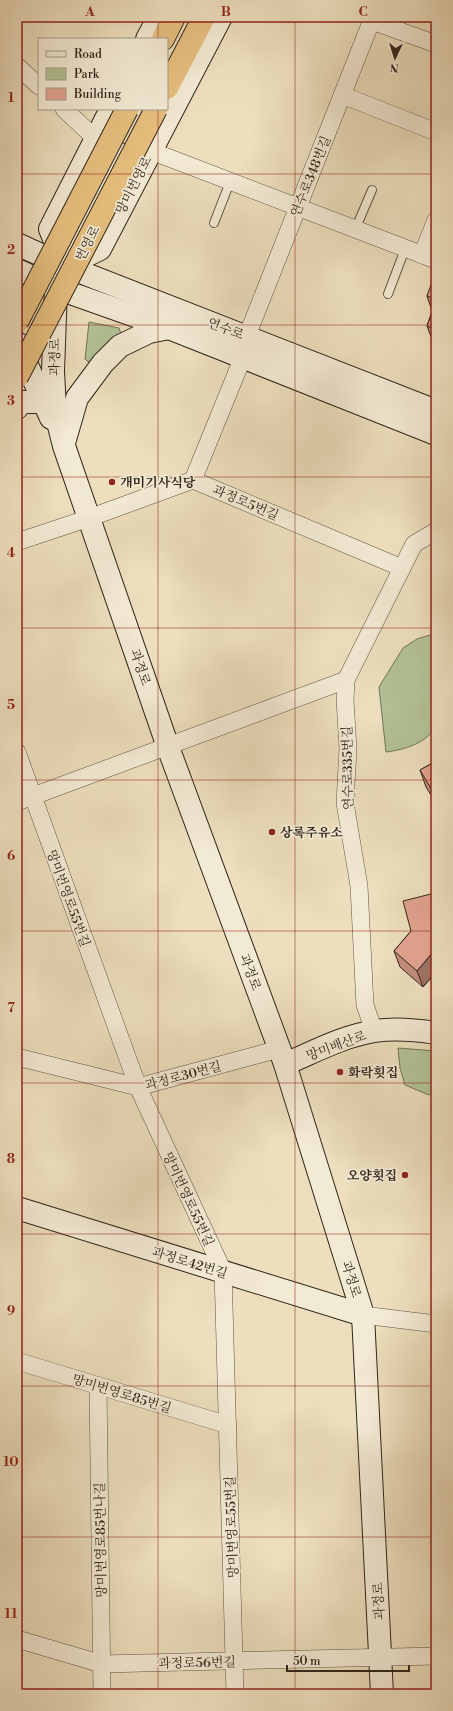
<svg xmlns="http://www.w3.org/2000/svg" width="453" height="1711" font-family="'Libre Bodoni','Noto Serif KR',serif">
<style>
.green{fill:#b2c296;stroke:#717458}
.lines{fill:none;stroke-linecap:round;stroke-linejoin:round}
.lane-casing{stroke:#5f5444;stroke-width:10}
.street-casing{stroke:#5f5444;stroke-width:18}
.secondary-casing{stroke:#30261b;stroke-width:24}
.highway-casing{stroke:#30261b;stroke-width:24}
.lane{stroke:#f3ead4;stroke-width:8}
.street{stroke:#f3ead4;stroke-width:17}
.secondary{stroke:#f3ead4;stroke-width:22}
.highway{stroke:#e6bf7e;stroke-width:22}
.highway-bridge-casing{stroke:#30261b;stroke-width:24;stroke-linecap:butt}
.highway-bridge{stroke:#e6bf7e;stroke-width:22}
.wall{fill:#c28c7c;stroke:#30261b}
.shaded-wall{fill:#9e7265;stroke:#30261b}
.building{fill:#e1a390;stroke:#30261b}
.grid{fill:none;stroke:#8f2418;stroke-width:1;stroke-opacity:0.55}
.poi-dot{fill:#8f2418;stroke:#f3ead4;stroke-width:1.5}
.labels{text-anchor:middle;stroke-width:3.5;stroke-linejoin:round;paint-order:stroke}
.street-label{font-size:13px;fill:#30261b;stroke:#f3ead4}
.poi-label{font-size:13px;font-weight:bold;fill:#30261b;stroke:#f3ead4;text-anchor:start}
.neatline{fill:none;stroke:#8f2418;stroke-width:1.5}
.grid-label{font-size:13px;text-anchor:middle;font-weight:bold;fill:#8f2418}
</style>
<rect width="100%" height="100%" fill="#eddebd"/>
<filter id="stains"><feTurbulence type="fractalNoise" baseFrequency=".005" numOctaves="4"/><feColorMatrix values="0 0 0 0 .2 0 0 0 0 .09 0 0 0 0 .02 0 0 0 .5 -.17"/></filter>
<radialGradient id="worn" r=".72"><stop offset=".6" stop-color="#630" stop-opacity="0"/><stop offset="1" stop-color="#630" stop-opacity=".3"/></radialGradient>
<g class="green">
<path d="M 89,322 L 119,328 L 121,334 L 106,345 L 90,362 L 87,361 L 85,359 Z"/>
<path d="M 430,635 L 436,645 L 436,725 C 429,743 403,750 386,752 L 379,687 L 403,648 L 417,639 Z"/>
<path d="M 398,1048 L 436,1051 L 436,1091 L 429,1095 L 405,1085 L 400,1068 Z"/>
</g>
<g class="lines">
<defs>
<g id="lane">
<path d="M 214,223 L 230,182"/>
<path d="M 355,230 L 372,190"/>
<path d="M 388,294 L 405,249"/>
</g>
<g id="street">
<path d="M 372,21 L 436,44"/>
<path d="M 17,66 L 39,86"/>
<path d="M 342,95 L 436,132"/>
<path d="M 64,109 L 96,139"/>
<path d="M 151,151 L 436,260"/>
<path d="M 422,255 L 436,220"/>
<path d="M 247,336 L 373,17"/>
<path d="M 193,480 L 243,357"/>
<path d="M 17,542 L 89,518 L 193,480 L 402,568"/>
<path d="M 17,752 L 138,1087 L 223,1271 L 235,1694"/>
<path d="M 17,802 L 346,680"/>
<path d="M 374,1031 L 365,1005 L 359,886 L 345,803 L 348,749 L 345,700 L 346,680 L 414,544 L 436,531"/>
<path d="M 17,1057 L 138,1087 L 279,1049"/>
<path d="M 363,1315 L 436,1324"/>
<path d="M 17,1361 L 228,1425"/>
<path d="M 98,1386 L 102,1694"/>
<path d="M 17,1639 L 102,1664 L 436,1656"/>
</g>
<g id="secondary">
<path d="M 147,39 L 159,17"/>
<path d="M 96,139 L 119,154 L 70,248 L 56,288 L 53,371 L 55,410 L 64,446 L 168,747 L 285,1064 L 363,1315 L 382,1694"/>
<path d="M 17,244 L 65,266 L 436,411"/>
<path d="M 62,259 L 50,229 L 111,109"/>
<path d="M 67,265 L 100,249 L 221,17"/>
<path d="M 17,270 L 56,288 L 169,328 L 436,434"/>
<path d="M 17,343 L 51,418"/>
<path d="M 17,408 L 20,402 L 44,402"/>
<path d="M 64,443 L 77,398 L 103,363 L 120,346 L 149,332 L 169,328"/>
<path d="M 285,1064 C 314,1052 343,1036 375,1031 C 395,1028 416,1030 436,1033"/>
<path d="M 17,1208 L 363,1315"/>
</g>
<g id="highway">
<path d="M 163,39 L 174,17"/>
<path d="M 167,88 L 204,17"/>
</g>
</defs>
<use href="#lane" class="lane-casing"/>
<use href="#street" class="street-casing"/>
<use href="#secondary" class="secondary-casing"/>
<use href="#highway" class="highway-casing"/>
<use href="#lane" class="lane"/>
<use href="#street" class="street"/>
<use href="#secondary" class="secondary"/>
<use href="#highway" class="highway"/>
<defs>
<g id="highway-bridge">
<path d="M 17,322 L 127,109"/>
<path d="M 17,377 L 156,109"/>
</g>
</defs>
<use href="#highway-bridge" class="highway-bridge-casing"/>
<use href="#highway-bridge" class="highway-bridge"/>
</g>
<g class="wall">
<path d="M 436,274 L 436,344 L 433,342 L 427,326 L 432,311 L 427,296 Z"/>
<path d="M 436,761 L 436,803 L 426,787 L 420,770 Z"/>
<path d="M 436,818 L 436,846 L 432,834 Z"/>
<path d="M 436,897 L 436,972 L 423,987 L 400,967 L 394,951 L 411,931 Z"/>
</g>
<path class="shaded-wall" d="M 433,952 L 436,959 L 436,972 L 423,987 L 417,971 Z"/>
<g class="building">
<path d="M 435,273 L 436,274 L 436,299 L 427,296 Z"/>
<path d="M 436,301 L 436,330 L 427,326 Z"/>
<path d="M 436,761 L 436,797 L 420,770 Z"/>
<path d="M 436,818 L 436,835 L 432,834 Z"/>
<path d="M 435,893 L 436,898 L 436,953 L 433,952 L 417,971 L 394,951 L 411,931 L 403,901 Z"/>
</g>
<path class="grid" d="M 158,17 L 158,39M 295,17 L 295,1694M 158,109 L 158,1694M 17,174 L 436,174M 17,325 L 436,325M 17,477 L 436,477M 17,628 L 436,628M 17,780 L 436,780M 17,931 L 436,931M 17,1083 L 436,1083M 17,1234 L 436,1234M 17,1386 L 436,1386M 17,1537 L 436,1537"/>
<g class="poi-dot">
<circle cx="112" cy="482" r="4"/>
<circle cx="272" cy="832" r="4"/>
<circle cx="340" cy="1072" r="4"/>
<circle cx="405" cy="1175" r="4"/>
</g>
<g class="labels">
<g class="street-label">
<text transform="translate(310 176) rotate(-68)" y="5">연수로348번길</text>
<text transform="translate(133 185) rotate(-63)" y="5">망미번영로</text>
<text transform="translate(87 243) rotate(-63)" y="5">번영로</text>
<text transform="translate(226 328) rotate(21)" y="5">연수로</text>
<text transform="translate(54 357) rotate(-89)" y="5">과정로</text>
<text transform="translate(246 502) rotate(23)" y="5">과정로5번길</text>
<text transform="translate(141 667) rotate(71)" y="5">과정로</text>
<text transform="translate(347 768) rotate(-91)" y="5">연수로335번길</text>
<text transform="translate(69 898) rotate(70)" y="5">망미번영로55번길</text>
<text transform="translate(251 972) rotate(70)" y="5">과정로</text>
<text transform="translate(336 1045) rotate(-20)" y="5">망미배산로</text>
<text transform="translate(183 1075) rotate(-15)" y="5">과정로30번길</text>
<text transform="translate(189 1199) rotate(65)" y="5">망미번영로55번길</text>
<text transform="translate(190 1262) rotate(17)" y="5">과정로42번길</text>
<text transform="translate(352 1279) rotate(73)" y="5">과정로</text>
<text transform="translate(122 1393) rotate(17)" y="5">망미번영로85번길</text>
<text transform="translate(231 1527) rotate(-92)" y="5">망미번영로55번길</text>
<text transform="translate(100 1540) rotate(-91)" y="5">망미번영로85번나길</text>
<text transform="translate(378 1601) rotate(-93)" y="5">과정로</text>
<text transform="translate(197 1662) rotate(-1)" y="5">과정로56번길</text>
</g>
<g class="poi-label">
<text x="120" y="487">개미기사식당</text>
<text x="280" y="837">상록주유소</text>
<text x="348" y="1077">화락횟집</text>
<text x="397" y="1180" text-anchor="end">오양횟집</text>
</g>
</g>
<rect width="453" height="1711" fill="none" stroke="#eddebd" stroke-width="44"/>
<rect x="38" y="38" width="130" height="72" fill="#f3ead4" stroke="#a59c8a"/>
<rect x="46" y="51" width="20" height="6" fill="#f3ead4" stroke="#a59c8a"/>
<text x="74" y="58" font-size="12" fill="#30261b">Road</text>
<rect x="46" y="68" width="20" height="12" fill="#b2c296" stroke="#a59c8a"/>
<text x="74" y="78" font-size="12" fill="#30261b">Park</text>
<rect x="46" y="88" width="20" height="12" fill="#e1a390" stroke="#a59c8a"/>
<text x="74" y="98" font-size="12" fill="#30261b">Building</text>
<g transform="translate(395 58) rotate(184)" stroke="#f3ead4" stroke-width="3" paint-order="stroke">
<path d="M0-3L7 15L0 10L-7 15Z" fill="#30261b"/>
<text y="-6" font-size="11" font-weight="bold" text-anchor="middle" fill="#30261b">N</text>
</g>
<path d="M287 1665v6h122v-6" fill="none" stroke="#30261b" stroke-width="2"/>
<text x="293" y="1665" font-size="12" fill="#30261b" stroke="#f3ead4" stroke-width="3" paint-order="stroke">50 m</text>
<rect x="22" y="22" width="409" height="1667" class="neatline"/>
<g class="grid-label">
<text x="90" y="16">A</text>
<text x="226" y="16">B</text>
<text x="363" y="16">C</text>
<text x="11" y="102">1</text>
<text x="11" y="254">2</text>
<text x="11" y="405">3</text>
<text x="11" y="557">4</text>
<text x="11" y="709">5</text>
<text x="11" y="860">6</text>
<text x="11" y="1012">7</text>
<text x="11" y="1163">8</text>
<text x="11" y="1315">9</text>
<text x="11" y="1466">10</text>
<text x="11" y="1618">11</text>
</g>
<rect width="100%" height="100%" filter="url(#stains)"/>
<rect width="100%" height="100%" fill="url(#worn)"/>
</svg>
